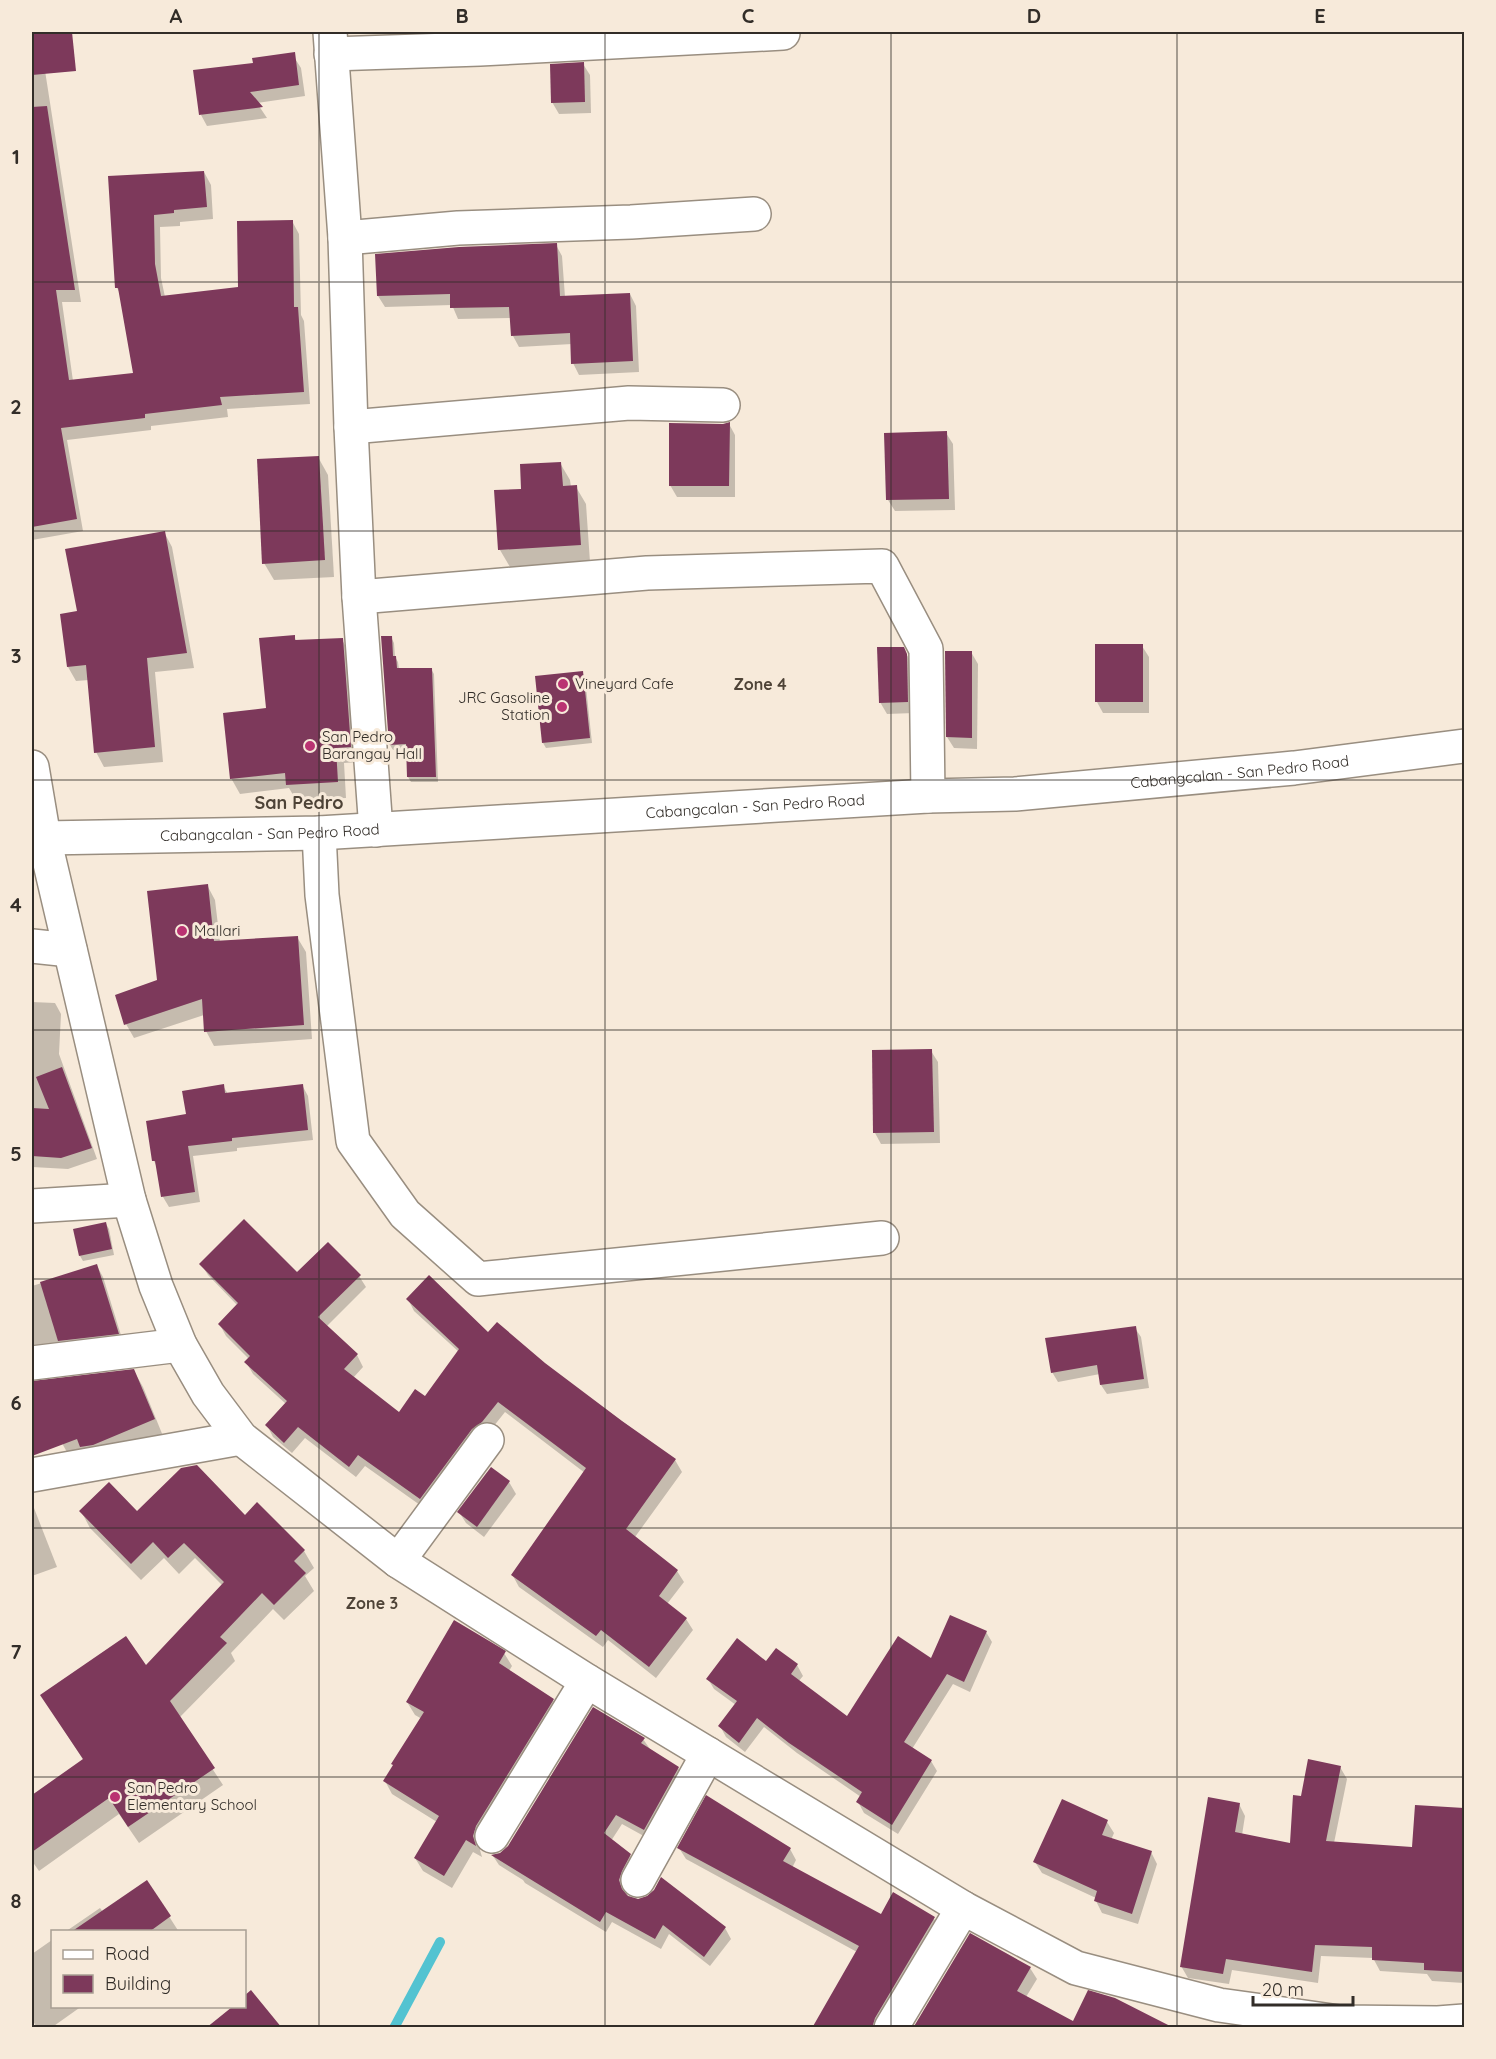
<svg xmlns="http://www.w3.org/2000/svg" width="1496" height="2059" font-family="Quicksand,sans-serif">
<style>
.shadow{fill:#0003}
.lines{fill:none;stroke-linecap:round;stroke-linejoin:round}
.stream{stroke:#53c3d1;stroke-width:10}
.building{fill:#7d395b}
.minor-casing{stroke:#998e80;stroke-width:36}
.tertiary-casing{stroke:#998e80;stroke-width:36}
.minor{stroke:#fff;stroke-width:33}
.tertiary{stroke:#fff;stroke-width:33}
.grid{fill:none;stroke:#322d28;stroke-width:1.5;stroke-opacity:0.55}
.poi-dot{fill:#ba3372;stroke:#f7eada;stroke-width:2}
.labels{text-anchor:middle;stroke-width:6;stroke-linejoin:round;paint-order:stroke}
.poi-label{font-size:15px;fill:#322d28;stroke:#f7eada;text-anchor:start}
.street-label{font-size:15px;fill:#322d28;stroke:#f7eada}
.neighbourhood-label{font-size:16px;font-weight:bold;fill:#4e4337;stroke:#f7eada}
.quarter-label{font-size:18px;font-weight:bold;fill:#4e4337;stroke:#f7eada}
.neatline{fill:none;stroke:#322d28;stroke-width:2}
.grid-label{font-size:20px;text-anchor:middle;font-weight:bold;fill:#322d28}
</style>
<rect width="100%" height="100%" fill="#f7eada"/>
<g class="shadow">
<path d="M 32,32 L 39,32 L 81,302 L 62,302 L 73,381 L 135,375 L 121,295 L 117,288 L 110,178 L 204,172 L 211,185 L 213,219 L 180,222 L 180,226 L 160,227 L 161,278 L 165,297 L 240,288 L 292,221 L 299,234 L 301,315 L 304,321 L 310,404 L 227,409 L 228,417 L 151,426 L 151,430 L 67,440 L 83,531 L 32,540 Z"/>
<path d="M 294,57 L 301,68 L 305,96 L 257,103 L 267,118 L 207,126 L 201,115 L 255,64 Z"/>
<path d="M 583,64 L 590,75 L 591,113 L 559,114 L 552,102 Z"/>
<path d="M 556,245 L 562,256 L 565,297 L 630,294 L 636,306 L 639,372 L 579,375 L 573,363 L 572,344 L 519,347 L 513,336 L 511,318 L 458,319 L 452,305 L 385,307 L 378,296 Z"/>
<path d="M 729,424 L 735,435 L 735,497 L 677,497 L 670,485 L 723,425 Z"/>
<path d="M 946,433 L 953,444 L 955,510 L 895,511 L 888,500 L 886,434 Z"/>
<path d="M 318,457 L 328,475 L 334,577 L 274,580 L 264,563 Z"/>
<path d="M 560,463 L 570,480 L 571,487 L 576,487 L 586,504 L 590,562 L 510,567 L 500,550 L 523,490 Z"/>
<path d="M 164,532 L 172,547 L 194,668 L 155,672 L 163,762 L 104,767 L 96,752 L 89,680 L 76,681 L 68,667 L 78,612 Z"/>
<path d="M 294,636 L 297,642 L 342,640 L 351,655 L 359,762 L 344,763 L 346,798 L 296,800 L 289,788 L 240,794 L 231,778 L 267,709 Z"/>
<path d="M 391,637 L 394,643 L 395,657 L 398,662 L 399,669 L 431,669 L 434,674 L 438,782 L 411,782 L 408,777 L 408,749 L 393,750 L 390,745 Z"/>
<path d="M 1142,646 L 1149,657 L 1149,713 L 1103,713 L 1097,702 Z"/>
<path d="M 903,649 L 910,660 L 914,713 L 887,714 L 880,702 Z"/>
<path d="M 971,652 L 978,664 L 977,749 L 954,748 L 947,737 Z"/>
<path d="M 582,673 L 585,678 L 592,743 L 546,748 L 543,743 Z"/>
<path d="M 207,885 L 215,900 L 220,942 L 297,937 L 306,952 L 312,1039 L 214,1046 L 206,1031 L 204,1015 L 134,1038 L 126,1024 L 159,981 Z"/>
<path d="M 32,1002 L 55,1003 L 61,1014 L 59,1054 L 97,1159 L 68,1169 L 32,1167 Z"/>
<path d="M 931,1051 L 938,1062 L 940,1143 L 881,1144 L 875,1133 Z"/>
<path d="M 302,1085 L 308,1096 L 313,1140 L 237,1148 L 237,1151 L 193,1156 L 200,1202 L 169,1207 L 163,1197 L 158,1169 L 154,1161 L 188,1116 L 223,1086 L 228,1094 Z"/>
<path d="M 106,1224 L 109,1229 L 114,1255 L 83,1261 L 80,1256 L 75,1230 Z"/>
<path d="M 201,1264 L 297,1274 L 359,1276 L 366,1287 L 326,1327 L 357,1355 L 363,1367 L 353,1378 L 400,1414 L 425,1398 L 459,1352 L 414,1311 L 408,1299 L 488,1334 L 544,1364 L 675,1460 L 682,1472 L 635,1537 L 677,1571 L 684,1582 L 667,1604 L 686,1619 L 693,1630 L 656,1678 L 608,1640 L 603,1647 L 519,1587 L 513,1576 L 585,1473 L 505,1412 L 427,1510 L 365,1466 L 356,1477 L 305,1438 L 292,1453 L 273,1437 L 267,1425 L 286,1404 L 253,1374 L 246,1362 L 249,1359 L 226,1336 L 220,1325 L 238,1306 L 208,1275 Z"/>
<path d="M 97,1266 L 103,1277 L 124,1345 L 32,1357 L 32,1286 Z"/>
<path d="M 1135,1328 L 1141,1337 L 1149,1388 L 1107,1394 L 1101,1385 L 1100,1374 L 1058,1382 L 1052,1372 Z"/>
<path d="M 134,1371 L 143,1387 L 163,1436 L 72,1461 L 63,1445 L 37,1383 Z"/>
<path d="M 491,1469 L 509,1482 L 516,1494 L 484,1537 L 466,1523 L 459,1512 Z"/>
<path d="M 32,1503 L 57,1567 L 32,1576 Z"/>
<path d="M 81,1511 L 245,1517 L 304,1551 L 314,1568 L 305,1576 L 314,1591 L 284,1620 L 273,1609 L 231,1653 L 235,1661 L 179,1718 L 223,1785 L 139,1843 L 119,1814 L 39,1871 L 32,1861 L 32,1797 L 84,1761 L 42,1696 L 146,1668 L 223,1586 L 195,1558 L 179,1574 L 164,1558 L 141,1580 L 90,1528 Z"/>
<path d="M 986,1632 L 992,1642 L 970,1692 L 953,1684 L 912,1749 L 931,1761 L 937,1771 L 898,1834 L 864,1813 L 858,1802 L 861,1797 L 797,1753 L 764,1727 L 745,1752 L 726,1737 L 720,1726 L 736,1705 L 714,1689 L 708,1679 L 767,1663 L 797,1665 L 803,1676 L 798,1682 L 848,1718 L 932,1660 Z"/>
<path d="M 504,1653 L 512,1666 L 509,1671 L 553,1700 L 560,1713 L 483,1840 L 480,1850 L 482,1857 L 473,1852 L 452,1888 L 423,1871 L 415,1858 L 437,1822 L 392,1794 L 385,1781 L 422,1719 L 415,1715 L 407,1702 Z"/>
<path d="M 643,1739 L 650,1749 L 678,1768 L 685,1778 L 651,1840 L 622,1824 L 611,1841 L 630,1855 L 636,1866 L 627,1882 L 625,1891 L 626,1895 L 725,1928 L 731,1939 L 710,1966 L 669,1934 L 661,1949 L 612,1922 L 606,1932 L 525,1883 L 523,1880 L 499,1865 L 493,1856 L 501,1854 Z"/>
<path d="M 1340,1767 L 1347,1779 L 1334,1843 L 1414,1848 L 1416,1807 L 1464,1809 L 1464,1983 L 1432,1981 L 1427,1974 L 1380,1971 L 1373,1958 L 1321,1956 L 1318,1983 L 1232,1970 L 1229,1984 L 1188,1978 L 1181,1966 L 1239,1804 L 1245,1816 L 1242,1835 L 1291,1845 L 1302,1797 Z"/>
<path d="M 1107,1822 L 1114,1833 L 1111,1840 L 1151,1852 L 1157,1864 L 1138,1924 L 1102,1913 L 1096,1901 L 1096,1898 L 1042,1873 L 1035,1862 Z"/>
<path d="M 679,1848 L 790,1849 L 796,1860 L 792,1868 L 882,1916 L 894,1895 L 934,1919 L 941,1930 L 883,2028 L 814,2028 L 857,1952 L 686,1859 Z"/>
<path d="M 147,1882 L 179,1932 L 65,1932 L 100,1908 L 103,1912 Z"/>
<path d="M 52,1940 L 52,2006 L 82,2006 L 51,2028 L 37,2028 L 32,2019 L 32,1954 Z"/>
<path d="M 1030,1968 L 1037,1979 L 1026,1997 L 1073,2023 L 915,2028 Z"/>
</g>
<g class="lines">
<path class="stream" d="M 394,2028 L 440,1942"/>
</g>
<g class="building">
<path d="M 32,32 L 72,32 L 76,71 L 32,75 Z"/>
<path d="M 295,52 L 299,85 L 250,92 L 263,107 L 199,115 L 193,70 L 253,63 L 252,58 Z"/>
<path d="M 584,62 L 585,102 L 551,103 L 550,64 Z"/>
<path d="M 47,106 L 75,290 L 56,290 L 69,380 L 133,373 L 118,288 L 115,288 L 108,176 L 204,171 L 207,207 L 174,210 L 174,213 L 154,215 L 155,264 L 161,296 L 238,287 L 237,221 L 293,220 L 294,307 L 298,307 L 304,392 L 220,397 L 222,405 L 145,414 L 145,418 L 61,428 L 77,519 L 32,527 L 32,107 Z"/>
<path d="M 557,243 L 560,296 L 630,293 L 633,361 L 571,364 L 570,333 L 511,336 L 509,307 L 450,308 L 450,294 L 377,296 L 375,254 L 459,247 Z"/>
<path d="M 730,422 L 729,486 L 669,486 L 669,423 L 723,424 Z"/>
<path d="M 947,431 L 949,499 L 886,500 L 884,433 Z"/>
<path d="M 319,456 L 325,560 L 262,564 L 257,459 Z"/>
<path d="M 561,462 L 563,486 L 577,485 L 581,545 L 498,550 L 494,490 L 521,489 L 520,464 Z"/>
<path d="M 165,531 L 187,653 L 147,658 L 155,747 L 94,753 L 86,665 L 67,667 L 60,614 L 77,611 L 65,549 Z"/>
<path d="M 295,635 L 295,640 L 343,638 L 351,747 L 336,748 L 338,782 L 286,785 L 285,773 L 230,779 L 223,713 L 266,708 L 259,638 Z"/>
<path d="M 381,636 L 392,636 L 393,656 L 396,656 L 397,668 L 432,668 L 436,777 L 407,777 L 406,744 L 389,745 Z"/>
<rect x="1095" y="644" width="48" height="58"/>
<path d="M 877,647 L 904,647 L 907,654 L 908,702 L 879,703 Z"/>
<path d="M 945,651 L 972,651 L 972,738 L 946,737 Z"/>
<path d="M 583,671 L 590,738 L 542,743 L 535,676 Z"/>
<path d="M 208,884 L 214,941 L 298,936 L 304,1025 L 204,1032 L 202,999 L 124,1025 L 115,995 L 157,980 L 147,891 Z"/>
<path d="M 932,1049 L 934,1132 L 873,1133 L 872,1050 Z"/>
<path d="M 62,1067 L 92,1148 L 61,1158 L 32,1156 L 32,1108 L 49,1109 L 36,1077 Z"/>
<path d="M 224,1084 L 225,1093 L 303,1084 L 308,1130 L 232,1138 L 232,1141 L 188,1146 L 195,1192 L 161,1197 L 155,1161 L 152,1161 L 146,1121 L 186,1114 L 182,1091 Z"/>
<path d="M 244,1219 L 297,1272 L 328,1242 L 361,1275 L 318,1317 L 358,1354 L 344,1369 L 399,1412 L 415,1389 L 425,1396 L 459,1349 L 406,1299 L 429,1275 L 488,1332 L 497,1322 L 545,1363 L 622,1421 L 676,1459 L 626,1529 L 678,1570 L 659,1596 L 687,1618 L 649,1667 L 601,1630 L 596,1636 L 511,1575 L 586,1468 L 498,1402 L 482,1422 L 472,1429 L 420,1499 L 358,1455 L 349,1467 L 298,1427 L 284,1443 L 265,1425 L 287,1401 L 244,1362 L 250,1356 L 218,1324 L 238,1303 L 199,1264 Z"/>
<path d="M 106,1222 L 112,1249 L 79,1256 L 73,1229 Z"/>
<path d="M 97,1264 L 119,1334 L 58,1341 L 40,1282 Z"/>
<path d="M 1136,1326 L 1144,1379 L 1100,1385 L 1097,1365 L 1051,1373 L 1045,1338 Z"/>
<path d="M 134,1369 L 155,1419 L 93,1445 L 80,1447 L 77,1439 L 32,1456 L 32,1381 Z"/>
<path d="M 197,1465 L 245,1515 L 257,1502 L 305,1550 L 294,1561 L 306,1573 L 274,1605 L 262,1593 L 220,1637 L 227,1643 L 170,1701 L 215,1768 L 128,1827 L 109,1798 L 32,1852 L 32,1795 L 83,1759 L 40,1695 L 126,1636 L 146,1665 L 224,1582 L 184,1543 L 168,1558 L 153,1542 L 131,1564 L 79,1511 L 109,1482 L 137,1511 L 181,1468 Z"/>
<path d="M 491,1467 L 510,1481 L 477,1527 L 457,1512 Z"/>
<path d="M 950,1615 L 987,1631 L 964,1682 L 947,1674 L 904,1742 L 932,1760 L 892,1825 L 856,1802 L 862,1792 L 789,1743 L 757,1718 L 739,1743 L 718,1726 L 737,1701 L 706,1679 L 737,1638 L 766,1661 L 776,1648 L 798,1664 L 791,1674 L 847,1716 L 898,1636 L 931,1658 Z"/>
<path d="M 454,1620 L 506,1651 L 499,1663 L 554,1699 L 476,1826 L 473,1836 L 476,1846 L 466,1840 L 444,1876 L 414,1858 L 439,1816 L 383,1781 L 393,1765 L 391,1764 L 424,1712 L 406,1702 Z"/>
<path d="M 593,1707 L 645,1738 L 641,1743 L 679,1767 L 644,1830 L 616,1815 L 604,1833 L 631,1854 L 622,1871 L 619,1880 L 622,1889 L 628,1896 L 638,1899 L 647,1896 L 654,1890 L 661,1877 L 726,1927 L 704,1957 L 663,1925 L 655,1939 L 606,1912 L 600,1922 L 491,1855 L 500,1853 L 508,1846 Z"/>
<path d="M 1308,1759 L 1341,1766 L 1326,1841 L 1412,1847 L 1415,1805 L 1464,1808 L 1464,1972 L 1424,1970 L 1424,1963 L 1372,1960 L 1372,1947 L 1315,1945 L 1312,1972 L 1226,1959 L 1223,1974 L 1180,1967 L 1208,1797 L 1240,1803 L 1235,1832 L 1290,1843 L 1293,1795 L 1301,1796 Z"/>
<path d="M 706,1795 L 791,1848 L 783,1861 L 881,1914 L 893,1892 L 935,1917 L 875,2018 L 872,2028 L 812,2028 L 859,1946 L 677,1848 Z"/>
<path d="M 1062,1799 L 1108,1820 L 1102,1835 L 1152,1851 L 1132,1914 L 1094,1901 L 1097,1891 L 1033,1862 Z"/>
<path d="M 147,1880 L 171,1916 L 149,1932 L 71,1932 Z"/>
<path d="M 970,1933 L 1031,1967 L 1017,1991 L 1073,2021 L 1088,1990 L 1115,1998 L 1174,2028 L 913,2028 Z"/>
<path d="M 251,1990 L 282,2028 L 206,2028 L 232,2007 L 244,2007 L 244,1996 Z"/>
</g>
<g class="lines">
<defs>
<g id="minor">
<path d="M 330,32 L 345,238 L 351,427 L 359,597 L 376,830"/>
<path d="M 331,54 L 480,49 L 783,33"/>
<path d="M 345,238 L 458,228 L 631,222 L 754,214"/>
<path d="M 351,427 L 629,403 L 723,405"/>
<path d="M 359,597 L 647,573 L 882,566 L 926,649 L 928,796"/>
<path d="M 319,833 L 322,895 L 353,1141 L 405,1214 L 478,1279 L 882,1238"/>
<path d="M 32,838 L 44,838 L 129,1200 L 156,1286 L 180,1345 L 208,1394 L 241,1438 L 398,1561 L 587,1681 L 963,1908 L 1076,1968 L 1219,2005 L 1339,2022 L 1438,2023 L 1464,2021"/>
<path d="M 32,946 L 70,950"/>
<path d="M 32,1206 L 129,1200"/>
<path d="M 32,1363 L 180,1345"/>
<path d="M 32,1475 L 241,1438"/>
<path d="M 398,1561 L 487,1440"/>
<path d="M 492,1836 L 587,1681"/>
<path d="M 638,1880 L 708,1754"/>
<path d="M 891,2028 L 963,1908"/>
</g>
<g id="tertiary">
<path id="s1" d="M 32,767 L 44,838 L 319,833 L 928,796 L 1015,794 L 1294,768 L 1464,746"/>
</g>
</defs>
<use href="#minor" class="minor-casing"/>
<use href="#tertiary" class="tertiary-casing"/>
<use href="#minor" class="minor"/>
<use href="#tertiary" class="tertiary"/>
</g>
<path class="grid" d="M 319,32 L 319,2028M 605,32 L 605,2028M 891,32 L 891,2028M 1177,32 L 1177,2028M 32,282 L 1464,282M 32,531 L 1464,531M 32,780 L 1464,780M 32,1030 L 1464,1030M 32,1279 L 1464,1279M 32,1528 L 1464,1528M 32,1777 L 1464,1777"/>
<g class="poi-dot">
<circle cx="563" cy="684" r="6"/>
<circle cx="562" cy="707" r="6"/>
<circle cx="310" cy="746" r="6"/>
<circle cx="182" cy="931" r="6"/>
<circle cx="115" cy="1797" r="6"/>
</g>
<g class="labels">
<g class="poi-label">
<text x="575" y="689">Vineyard Cafe</text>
<text x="550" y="703" text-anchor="end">JRC Gasoline<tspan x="550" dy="17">Station</tspan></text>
<text x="322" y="742">San Pedro<tspan x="322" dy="17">Barangay Hall</tspan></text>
<text x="194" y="936">Mallari</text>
<text x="127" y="1793">San Pedro<tspan x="127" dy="17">Elementary School</tspan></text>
</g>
<g class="street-label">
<text dy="5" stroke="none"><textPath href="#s1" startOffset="1270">Cabangcalan - San Pedro Road</textPath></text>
<text dy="5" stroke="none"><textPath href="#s1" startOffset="784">Cabangcalan - San Pedro Road</textPath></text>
<text dy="5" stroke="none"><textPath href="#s1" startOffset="298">Cabangcalan - San Pedro Road</textPath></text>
</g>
<g class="neighbourhood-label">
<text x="760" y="690">Zone 4</text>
<text x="372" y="1609">Zone 3</text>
</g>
<g class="quarter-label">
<text x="299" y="809">San Pedro</text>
</g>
</g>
<rect width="1496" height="2059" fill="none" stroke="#f7eada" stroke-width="66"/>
<rect x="51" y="1930" width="195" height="78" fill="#f7eada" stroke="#a89e93" stroke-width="1.5"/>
<rect x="63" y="1950" width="30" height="9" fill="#ffffff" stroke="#a89e93" stroke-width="1.5"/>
<text x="105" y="1960" font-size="18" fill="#322d28">Road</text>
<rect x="63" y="1975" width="30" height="18" fill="#7d395b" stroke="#a89e93" stroke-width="1.5"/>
<text x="105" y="1990" font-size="18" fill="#322d28">Building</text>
<path d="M1253 1996v9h100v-9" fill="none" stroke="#322d28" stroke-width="3"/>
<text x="1262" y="1996" font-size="18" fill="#322d28" stroke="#f7eada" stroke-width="4.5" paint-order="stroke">20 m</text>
<rect x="33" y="33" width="1430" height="1993" class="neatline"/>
<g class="grid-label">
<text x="176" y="23">A</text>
<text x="462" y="23">B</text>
<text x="748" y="23">C</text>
<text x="1034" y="23">D</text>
<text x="1320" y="23">E</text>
<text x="16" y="164">1</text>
<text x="16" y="414">2</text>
<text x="16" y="663">3</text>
<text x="16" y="912">4</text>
<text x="16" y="1161">5</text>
<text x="16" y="1410">6</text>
<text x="16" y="1659">7</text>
<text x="16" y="1908">8</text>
</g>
</svg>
